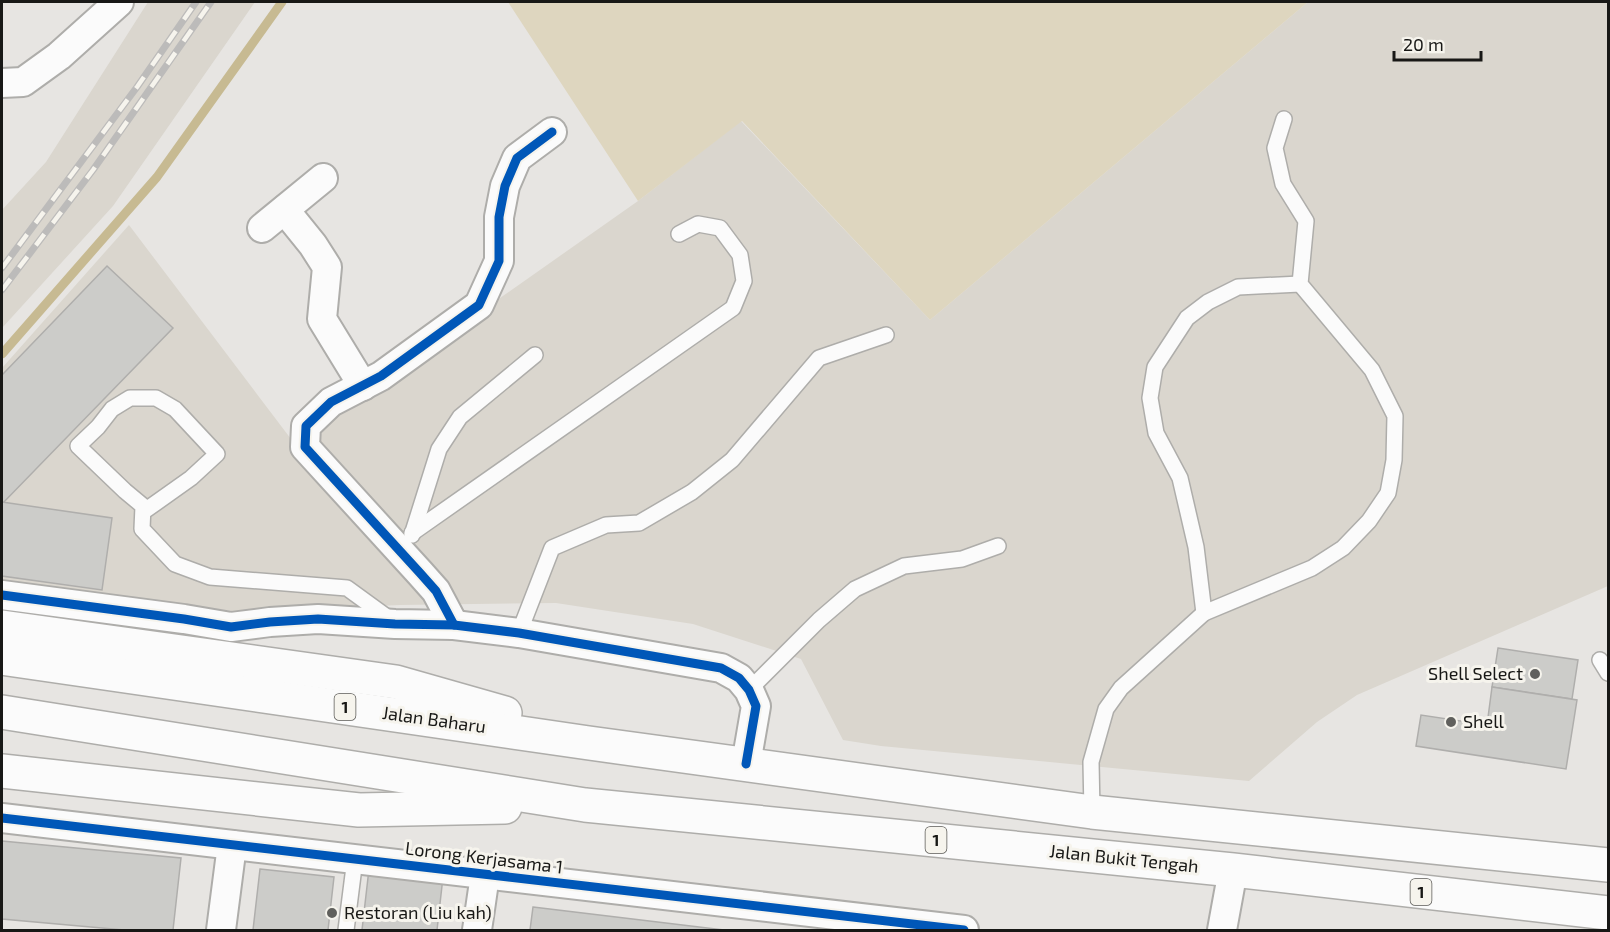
<svg xmlns="http://www.w3.org/2000/svg" width="1610" height="932" font-family="'Exo 2',sans-serif">
<style>
.built{fill:#dad6ce}
.green{fill:#ded6bf}
.lines{fill:none;stroke-linecap:round;stroke-linejoin:round}
.stream{stroke:#c7ba92;stroke-width:9}
.building{fill:#ccccc9;stroke:#afaeac;stroke-width:1.5}
.lane-casing{stroke:#aeadaa;stroke-width:18}
.street-casing{stroke:#aeadaa;stroke-width:32}
.highway-casing{stroke:#aeadaa;stroke-width:36}
.lane{stroke:#fbfbfb;stroke-width:15}
.street{stroke:#fbfbfb;stroke-width:28}
.highway{stroke:#fbfbfb;stroke-width:33}
.rail-casing{stroke:#bcbbba;stroke-width:7}
.rail{stroke:#f6f4ed;stroke-width:4.5;stroke-dasharray:14;stroke-linecap:butt}
.cycleway-casing{stroke:#f6f4ed;stroke-width:13}
.cycleway{stroke:#0057b8;stroke-width:9}
.poi-dot{fill:#60605d;stroke:#f6f4ed;stroke-width:2}
.labels{text-anchor:middle;stroke-width:6;stroke-linejoin:round;paint-order:stroke}
.shield{fill:#f6f4ed;stroke:#5b5a56;stroke-width:1.5}
.shield-label{font-size:16px;font-weight:bold;fill:#181816}
.poi-label{font-size:18px;fill:#181816;stroke:#f6f4ed;text-anchor:start}
.street-label{font-size:18px;fill:#181816;stroke:#f6f4ed}
</style>
<rect width="100%" height="100%" fill="#e7e5e2"/>
<g class="built">
<path d="M 148,2 L 255,2 L 113,206 L 2,328 L 2,210 L 46,162 Z"/>
<path d="M 1308,2 L 1608,2 L 1608,586 L 1357,695 L 1317,722 L 1249,781 L 881,746 L 843,740 L 801,659 L 693,624 L 556,603 L 400,605 L 241,612 L 2,585 L 2,368 L 129,225 L 294,443 L 638,201 L 741,121 L 930,320 Z"/>
</g>
<path class="green" d="M 508,2 L 1308,2 L 930,320 L 742,121 L 638,201 Z"/>
<g class="lines">
<path class="stream" d="M 2,354 L 157,177 L 282,2"/>
</g>
<g class="building">
<path d="M 107,266 L 173,328 L 2,504 L 2,375 Z"/>
<path d="M 2,502 L 112,518 L 102,590 L 2,576 Z"/>
<path d="M 1498,648 L 1578,660 L 1572,699 L 1492,687 Z"/>
<path d="M 1492,687 L 1577,700 L 1566,769 L 1416,746 L 1421,715 L 1487,725 Z"/>
<path d="M 2,841 L 181,858 L 173,930 L 124,930 L 2,919 Z"/>
<path d="M 260,869 L 334,877 L 328,930 L 253,930 Z"/>
<path d="M 369,869 L 443,877 L 437,930 L 362,930 Z"/>
<path d="M 533,907 L 724,930 L 530,930 Z"/>
</g>
<g class="lines">
<defs>
<g id="lane">
<path d="M 143,512 L 191,478 L 217,454 L 175,409 L 156,398 L 130,398 L 112,409 L 98,427 L 78,446 L 125,491 L 143,506 L 142,529 L 175,564 L 210,577 L 347,588 L 391,620"/>
<path d="M 412,533 L 733,308 L 744,281 L 740,255 L 720,228 L 698,224 L 679,234"/>
<path d="M 412,535 L 439,449 L 460,417 L 535,355"/>
<path d="M 1204,613 L 1196,547 L 1180,478 L 1156,433 L 1150,398 L 1155,367 L 1187,318 L 1208,302 L 1238,287 L 1300,284"/>
<path d="M 519,633 L 552,548 L 606,525 L 639,523 L 692,492 L 732,460 L 819,358 L 886,335"/>
<path d="M 1600,660 L 1608,673"/>
<path d="M 749,690 L 819,620 L 855,589 L 904,566 L 962,559 L 998,546"/>
<path d="M 1092,812 L 1091,762 L 1106,709 L 1121,688 L 1204,613 L 1312,568 L 1343,548 L 1369,521 L 1388,493 L 1394,460 L 1395,416 L 1372,370 L 1300,284 L 1306,221 L 1283,184 L 1275,148 L 1284,119"/>
<path d="M 346,930 L 355,859"/>
</g>
<g id="street">
<path d="M 2,83 L 23,82 L 59,56 L 119,2"/>
<path d="M 287,208 L 292,219 L 313,245 L 327,267 L 322,319 L 363,386"/>
<path d="M 262,228 L 323,178"/>
<path d="M 2,595 L 184,619 L 231,627 L 270,622 L 318,619 L 395,624 L 454,625 L 519,633 L 721,668 L 739,678 L 749,690 L 756,706 L 746,764"/>
<path d="M 454,625 L 436,591 L 420,573 L 305,447 L 306,426 L 331,402 L 381,376 L 479,305 L 499,261 L 499,217 L 505,186 L 517,158 L 552,132"/>
<path d="M 2,818 L 964,930"/>
<path d="M 221,930 L 232,845"/>
<path d="M 477,930 L 485,875"/>
<path d="M 1222,930 L 1233,870"/>
</g>
<g id="highway">
<path d="M 2,627 L 396,682 L 505,713"/>
<path d="M 2,658 L 589,743 L 1092,812 L 1608,865"/>
<path d="M 2,712 L 585,805 L 1233,870 L 1608,913"/>
<path d="M 2,771 L 359,810 L 505,807"/>
</g>
</defs>
<use href="#lane" class="lane-casing"/>
<use href="#street" class="street-casing"/>
<use href="#highway" class="highway-casing"/>
<use href="#lane" class="lane"/>
<use href="#street" class="street"/>
<use href="#highway" class="highway"/>
<defs>
<g id="rail">
<path d="M 2,268 L 137,87 L 196,2"/>
<path d="M 2,290 L 93,170 L 211,2"/>
</g>
</defs>
<use href="#rail" class="rail-casing"/>
<use href="#rail" class="rail"/>
<defs>
<g id="cycleway">
<path d="M 2,595 L 184,619 L 231,627 L 270,622 L 318,619 L 395,624 L 454,625 L 519,633 L 721,668 L 739,678 L 749,690 L 756,706 L 746,764"/>
<path d="M 454,625 L 436,591 L 420,573 L 305,447 L 306,426 L 331,402 L 381,376 L 479,305 L 499,261 L 499,217 L 505,186 L 517,158 L 552,132"/>
<path d="M 2,818 L 964,930"/>
</g>
</defs>
<use href="#cycleway" class="cycleway-casing"/>
<use href="#cycleway" class="cycleway"/>
</g>
<g class="poi-dot">
<circle cx="1535" cy="674" r="6"/>
<circle cx="1451" cy="722" r="6"/>
<circle cx="332" cy="913" r="6"/>
</g>
<g class="labels">
<g class="shield">
<rect x="334.5" y="694" width="21" height="26" rx="4.5"/>
<rect x="925.5" y="827" width="21" height="26" rx="4.5"/>
<rect x="1410.5" y="879" width="21" height="26" rx="4.5"/>
</g>
<g class="shield-label">
<text x="345" y="713">1</text>
<text x="936" y="846">1</text>
<text x="1421" y="898">1</text>
</g>
<g class="poi-label">
<text x="1523" y="680" text-anchor="end">Shell Select</text>
<text x="1463" y="728">Shell</text>
<text x="344" y="919">Restoran (Liu kah)</text>
</g>
<g class="street-label">
<text transform="translate(434 720) rotate(8)" y="6">Jalan Baharu</text>
<text transform="translate(484 858) rotate(7)" y="6">Lorong Kerjasama 1</text>
<text transform="translate(1124 859) rotate(6)" y="6">Jalan Bukit Tengah</text>
</g>
</g>
<rect width="1610" height="932" fill="none" stroke="#181816" stroke-width="6"/>
<path d="M1394 51v9h87v-9" fill="none" stroke="#181816" stroke-width="3"/>
<text x="1403" y="51" font-size="18" fill="#181816" stroke="#f6f4ed" stroke-width="4.5" paint-order="stroke">20 m</text>
</svg>
